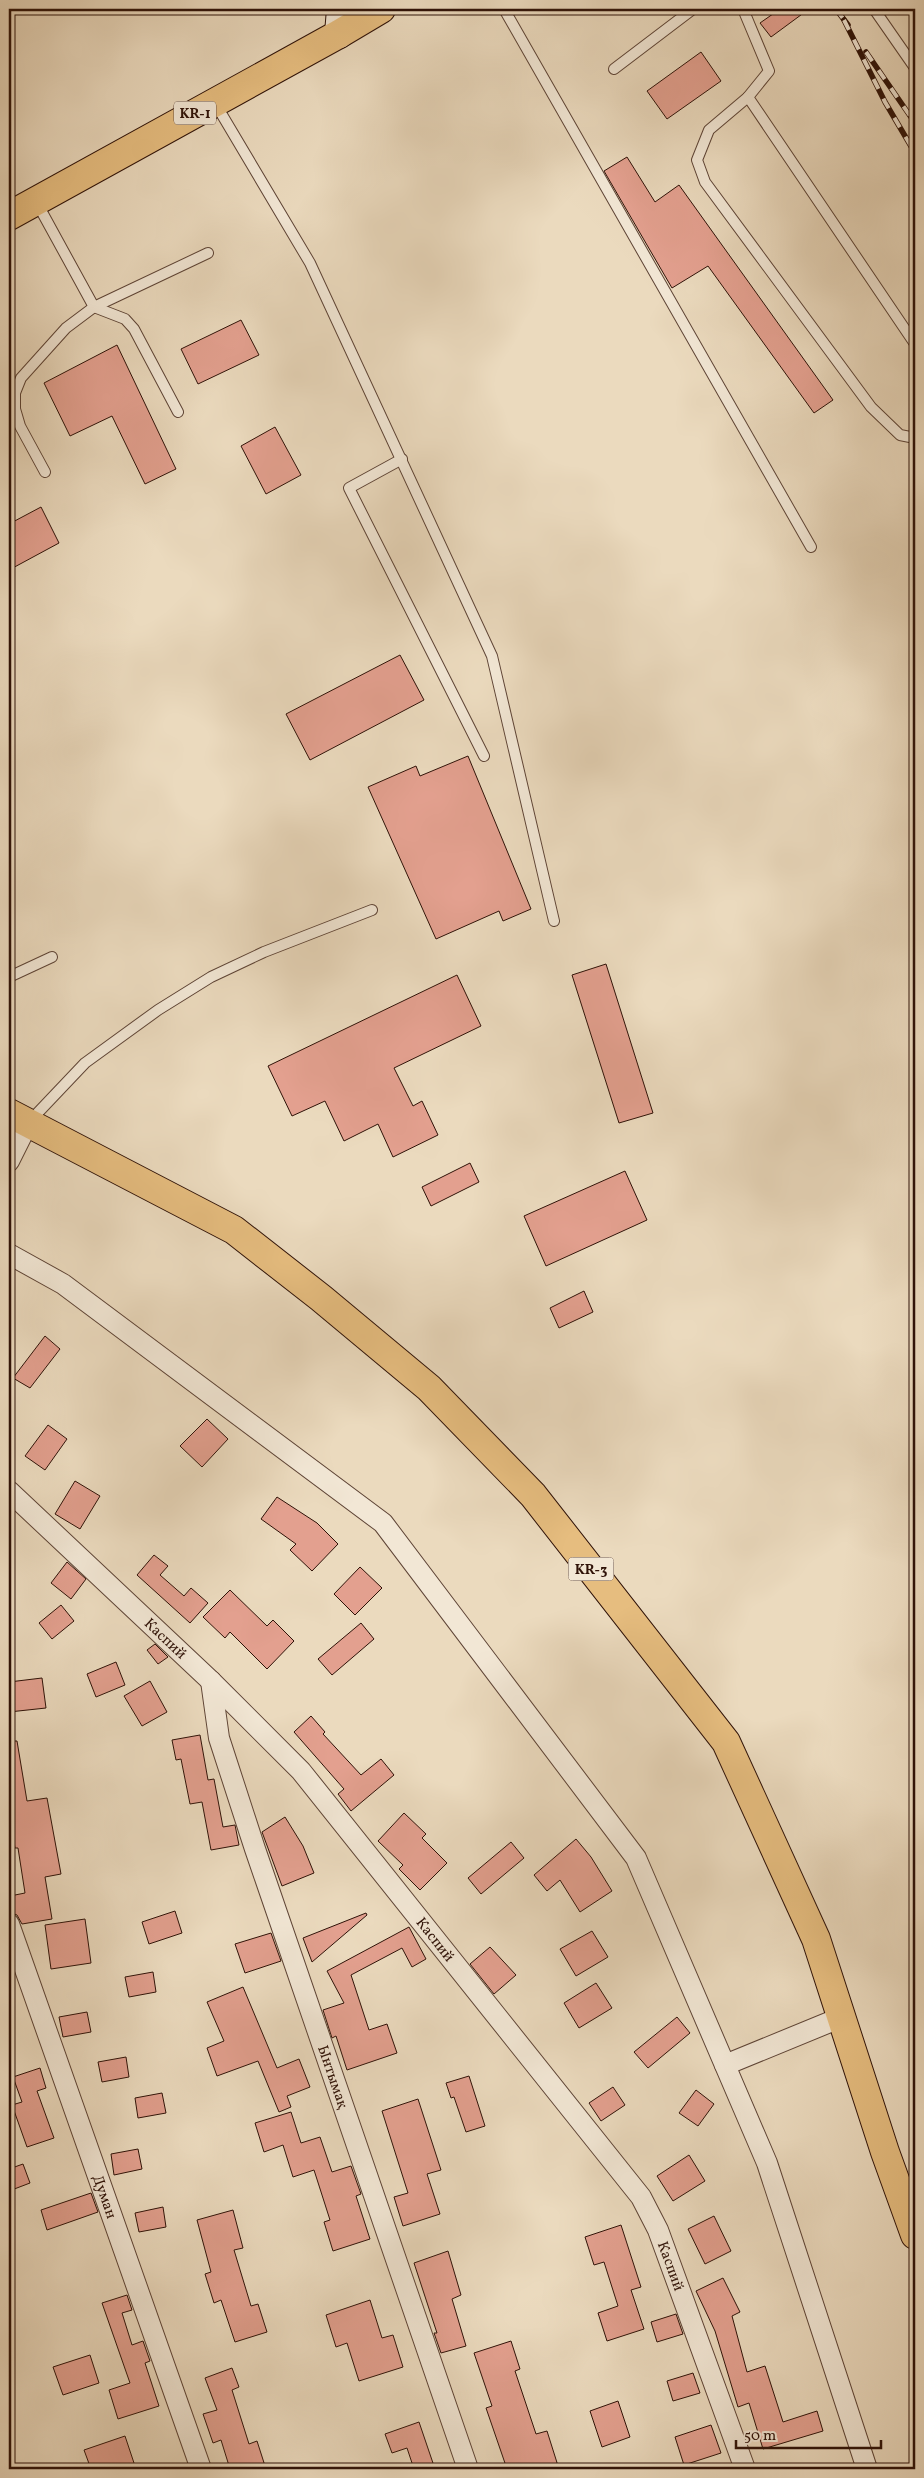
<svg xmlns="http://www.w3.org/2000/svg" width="924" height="2478" font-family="Vollkorn,serif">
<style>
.building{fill:#e3a08f;stroke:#2f1208}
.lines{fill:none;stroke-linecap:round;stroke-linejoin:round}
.lane-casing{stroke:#5e4436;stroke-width:12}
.street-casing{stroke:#5e4436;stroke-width:22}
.secondary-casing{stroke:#2f1208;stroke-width:30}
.primary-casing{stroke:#2f1208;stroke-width:30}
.lane{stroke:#f2e7d5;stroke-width:10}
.street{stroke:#f2e7d5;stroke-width:20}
.secondary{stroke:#f2e7d5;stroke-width:28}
.primary{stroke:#e6bd7f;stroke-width:28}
.rail-casing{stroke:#2f1208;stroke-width:5.5}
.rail{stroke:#f2e7d5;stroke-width:4;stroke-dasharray:11;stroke-linecap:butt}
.labels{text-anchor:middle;stroke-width:4.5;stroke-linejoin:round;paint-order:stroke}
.shield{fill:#f2e7d5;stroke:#6a5246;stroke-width:1}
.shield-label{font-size:14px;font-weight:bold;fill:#2f1208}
.street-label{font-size:15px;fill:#2f1208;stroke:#f2e7d5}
</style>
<rect width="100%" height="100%" fill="#ebdabe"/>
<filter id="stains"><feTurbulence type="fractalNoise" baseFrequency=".004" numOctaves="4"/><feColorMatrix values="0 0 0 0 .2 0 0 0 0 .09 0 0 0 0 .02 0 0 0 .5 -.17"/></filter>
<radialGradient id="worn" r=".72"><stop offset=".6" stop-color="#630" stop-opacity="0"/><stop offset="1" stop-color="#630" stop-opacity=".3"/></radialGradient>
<g class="building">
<path d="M 780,9 L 809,9 L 771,37 L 760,23 Z"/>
<path d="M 701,52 L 721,81 L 667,119 L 647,91 Z"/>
<path d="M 627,157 L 655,202 L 679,185 L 833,400 L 814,413 L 708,266 L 672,288 L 604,171 Z"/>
<path d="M 241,320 L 259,355 L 198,384 L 181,349 Z"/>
<path d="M 117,345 L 176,469 L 145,484 L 112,416 L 70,436 L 44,383 Z"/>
<path d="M 275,427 L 301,475 L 266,494 L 241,446 Z"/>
<path d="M 41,507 L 59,543 L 9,570 L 9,524 Z"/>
<path d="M 400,655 L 424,700 L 310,760 L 286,714 Z"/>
<path d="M 468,756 L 531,909 L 503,921 L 499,911 L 436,939 L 368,787 L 416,766 L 420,776 Z"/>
<path d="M 606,964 L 653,1113 L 619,1123 L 572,975 Z"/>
<path d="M 457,975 L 481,1026 L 394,1068 L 413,1106 L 422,1101 L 438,1135 L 393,1157 L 378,1124 L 344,1141 L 325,1101 L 292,1116 L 268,1066 Z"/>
<path d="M 470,1163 L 479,1182 L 431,1206 L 422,1187 Z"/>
<path d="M 625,1171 L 647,1220 L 546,1266 L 524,1216 Z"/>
<path d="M 584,1291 L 593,1312 L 559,1328 L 550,1308 Z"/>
<path d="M 45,1336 L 60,1349 L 30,1388 L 13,1378 Z"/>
<path d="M 207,1419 L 228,1439 L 202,1467 L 180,1446 Z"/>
<path d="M 48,1425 L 67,1439 L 45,1470 L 25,1456 Z"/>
<path d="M 75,1481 L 100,1496 L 80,1529 L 55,1514 Z"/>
<path d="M 277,1497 L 317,1523 L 338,1544 L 312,1571 L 290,1550 L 296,1544 L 261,1519 Z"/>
<path d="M 154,1555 L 168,1566 L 160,1575 L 184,1596 L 191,1588 L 208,1603 L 190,1623 L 137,1575 Z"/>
<path d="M 67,1562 L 86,1579 L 71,1599 L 51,1583 Z"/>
<path d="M 360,1567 L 382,1588 L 355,1615 L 334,1594 Z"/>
<path d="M 230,1590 L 267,1626 L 273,1620 L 294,1641 L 267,1669 L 230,1632 L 225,1638 L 203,1617 Z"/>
<path d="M 61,1605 L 74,1621 L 52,1639 L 39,1623 Z"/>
<path d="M 361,1623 L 374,1639 L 332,1675 L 318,1659 Z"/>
<path d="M 155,1644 L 168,1657 L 158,1664 L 147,1650 Z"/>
<path d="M 116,1662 L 125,1685 L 96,1697 L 87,1674 Z"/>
<path d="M 42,1678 L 46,1708 L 9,1712 L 9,1682 Z"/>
<path d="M 150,1681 L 167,1712 L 142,1726 L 124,1696 Z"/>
<path d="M 311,1716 L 325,1732 L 323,1734 L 361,1775 L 381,1759 L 394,1775 L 351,1811 L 338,1794 L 344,1789 L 294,1732 Z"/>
<path d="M 200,1735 L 208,1780 L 214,1779 L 223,1827 L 235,1825 L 239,1845 L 211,1850 L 202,1802 L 190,1804 L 181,1759 L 176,1760 L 172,1740 Z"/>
<path d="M 9,1741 L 17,1741 L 27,1801 L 47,1798 L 61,1874 L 45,1877 L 52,1919 L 22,1924 L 17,1915 L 12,1913 L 10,1896 L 25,1893 L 18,1848 L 15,1848 L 9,1810 Z"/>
<path d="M 404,1813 L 426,1834 L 422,1838 L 447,1863 L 420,1890 L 399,1869 L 403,1865 L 378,1841 Z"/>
<path d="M 285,1817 L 303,1846 L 314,1873 L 282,1886 L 262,1832 Z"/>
<path d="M 576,1839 L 591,1857 L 612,1891 L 580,1912 L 560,1880 L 547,1891 L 534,1875 Z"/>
<path d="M 511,1842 L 524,1858 L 481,1894 L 468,1878 Z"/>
<path d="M 175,1911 L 182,1933 L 149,1944 L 142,1922 Z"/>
<path d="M 366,1913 L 367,1915 L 312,1962 L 303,1938 Z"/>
<path d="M 85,1919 L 91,1963 L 51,1969 L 45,1925 Z"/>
<path d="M 409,1927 L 426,1959 L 412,1967 L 402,1948 L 351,1975 L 369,2030 L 387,2024 L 397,2053 L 347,2070 L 336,2036 L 332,2038 L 323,2010 L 344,2003 L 327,1971 Z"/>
<path d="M 592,1931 L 608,1957 L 576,1976 L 560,1949 Z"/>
<path d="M 271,1933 L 281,1961 L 245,1973 L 235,1944 Z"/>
<path d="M 490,1947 L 516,1975 L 494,1994 L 470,1964 Z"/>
<path d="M 153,1972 L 156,1992 L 129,1997 L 125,1977 Z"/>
<path d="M 596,1983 L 612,2008 L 579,2028 L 564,2003 Z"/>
<path d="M 243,1987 L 277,2068 L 299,2059 L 310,2087 L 287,2096 L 291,2107 L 279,2112 L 258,2061 L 217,2076 L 207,2048 L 224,2041 L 207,2002 Z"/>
<path d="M 87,2012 L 91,2032 L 63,2037 L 59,2017 Z"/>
<path d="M 677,2017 L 690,2033 L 648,2068 L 634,2052 Z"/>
<path d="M 126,2057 L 129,2077 L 102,2082 L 98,2062 Z"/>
<path d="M 40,2068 L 46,2088 L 37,2091 L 54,2138 L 27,2147 L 12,2105 L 22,2102 L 13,2077 Z"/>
<path d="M 469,2076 L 485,2126 L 466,2132 L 454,2097 L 451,2098 L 446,2083 Z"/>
<path d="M 613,2087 L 625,2105 L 601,2121 L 589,2103 Z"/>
<path d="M 696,2090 L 714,2104 L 698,2126 L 679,2113 Z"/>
<path d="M 162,2093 L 166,2113 L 138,2118 L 135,2098 Z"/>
<path d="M 418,2099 L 441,2170 L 427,2174 L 440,2214 L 403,2226 L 394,2197 L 408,2193 L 382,2111 Z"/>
<path d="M 291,2112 L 301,2143 L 320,2137 L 332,2172 L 351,2166 L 361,2194 L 356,2196 L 370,2239 L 333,2251 L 324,2222 L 330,2220 L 314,2170 L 293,2177 L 283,2145 L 264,2152 L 255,2123 Z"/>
<path d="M 138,2149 L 142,2169 L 114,2175 L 111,2154 Z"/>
<path d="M 689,2155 L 705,2181 L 673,2201 L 657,2176 Z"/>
<path d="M 23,2164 L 30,2183 L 9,2191 L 9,2169 Z"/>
<path d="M 91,2193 L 98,2212 L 47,2230 L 41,2210 Z"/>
<path d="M 163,2207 L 166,2227 L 139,2232 L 135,2213 Z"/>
<path d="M 233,2210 L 243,2248 L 234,2250 L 251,2306 L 258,2304 L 267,2332 L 235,2342 L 221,2300 L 214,2303 L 205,2274 L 211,2272 L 197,2220 Z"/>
<path d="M 714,2216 L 731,2251 L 705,2264 L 688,2229 Z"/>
<path d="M 621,2225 L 641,2287 L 631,2290 L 644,2329 L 607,2341 L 598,2313 L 618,2306 L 604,2262 L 594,2265 L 585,2237 Z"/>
<path d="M 448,2251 L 461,2295 L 452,2299 L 466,2346 L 441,2353 L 434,2333 L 437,2333 L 414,2263 Z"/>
<path d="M 723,2278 L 740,2312 L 732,2316 L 747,2372 L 765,2366 L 783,2422 L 817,2411 L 823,2431 L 763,2449 L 749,2403 L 738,2407 L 715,2331 L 696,2291 Z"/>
<path d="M 127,2295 L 132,2310 L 122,2313 L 132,2345 L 143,2341 L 150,2361 L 145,2363 L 159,2406 L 118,2419 L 109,2390 L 130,2383 L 102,2303 Z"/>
<path d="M 370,2300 L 382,2338 L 393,2335 L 403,2367 L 359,2381 L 347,2343 L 336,2347 L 326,2315 Z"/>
<path d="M 676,2314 L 683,2334 L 657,2342 L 651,2322 Z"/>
<path d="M 511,2341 L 520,2369 L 515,2371 L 536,2434 L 547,2431 L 559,2469 L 507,2469 L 486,2408 L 492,2406 L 474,2353 Z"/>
<path d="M 90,2355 L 99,2383 L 63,2395 L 53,2367 Z"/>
<path d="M 232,2368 L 239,2387 L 232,2390 L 249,2444 L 257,2441 L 266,2469 L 230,2469 L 221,2440 L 213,2443 L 203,2414 L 217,2410 L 205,2378 Z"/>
<path d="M 693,2373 L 700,2393 L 673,2401 L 667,2381 Z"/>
<path d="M 618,2401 L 630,2437 L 602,2447 L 590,2411 Z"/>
<path d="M 419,2422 L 435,2469 L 414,2469 L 407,2448 L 392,2453 L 385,2434 Z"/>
<path d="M 711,2425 L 721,2453 L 684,2465 L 675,2437 Z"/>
<path d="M 125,2436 L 135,2466 L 125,2469 L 91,2469 L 84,2450 Z"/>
</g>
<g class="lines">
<defs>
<g id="lane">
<path d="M 504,9 L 811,547"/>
<path d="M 743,9 L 769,71 L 748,97 L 915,344"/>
<path d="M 874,9 L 915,68"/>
<path d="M 614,69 L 693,9"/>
<path d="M 748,97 L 709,130 L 697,160 L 705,182 L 871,407 L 900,435 L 915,438"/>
<path d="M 215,103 L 310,263 L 492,656 L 554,921"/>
<path d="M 37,203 L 94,307 L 125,319 L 134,329 L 178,412"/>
<path d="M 402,459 L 349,488 L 484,756"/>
<path d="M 45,472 L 20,426 L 15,409 L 15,393 L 21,378 L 66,328 L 94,307 L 208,253"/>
<path d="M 9,977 L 52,957"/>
<path d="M 29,1122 L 85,1063 L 158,1010 L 211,977 L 264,952 L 372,910"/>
</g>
<g id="street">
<path d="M 9,1161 L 28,1123"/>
<path d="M 9,1254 L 63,1284 L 383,1523 L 636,1858 L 767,2163 L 867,2469"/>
<path id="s1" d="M 9,1491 L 211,1681 L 301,1771 L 641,2197 L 658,2230 L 745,2469"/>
<path id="s2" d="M 211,1681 L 219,1738 L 255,1849 L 468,2469"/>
<path id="s3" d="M 9,1924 L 201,2469"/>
<path d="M 725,2065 L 842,2017"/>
</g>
<path id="secondary" d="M 339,34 L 341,9"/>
<g id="primary">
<path d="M 9,216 L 339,34 L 381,9"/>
<path d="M 9,1113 L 234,1230 L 321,1298 L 429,1388 L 533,1495 L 726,1742 L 816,1939 L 885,2152 L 915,2235"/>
</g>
</defs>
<use href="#lane" class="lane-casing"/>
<use href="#street" class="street-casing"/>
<use href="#secondary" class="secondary-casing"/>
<use href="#primary" class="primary-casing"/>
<use href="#lane" class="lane"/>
<use href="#street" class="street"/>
<use href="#secondary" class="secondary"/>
<use href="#primary" class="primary"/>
<defs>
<g id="rail">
<path d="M 836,9 L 848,25"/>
<path d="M 844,20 L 885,102 L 915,153"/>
<path d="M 866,52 L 915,123"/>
</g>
</defs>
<use href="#rail" class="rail-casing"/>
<use href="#rail" class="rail"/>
</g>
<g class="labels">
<g class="shield">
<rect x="174" y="101.5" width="42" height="23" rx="4"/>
<rect x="568.5" y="1557.5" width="45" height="23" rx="4"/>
</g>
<g class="shield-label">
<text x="195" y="118">KR-1</text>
<text x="591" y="1574">KR-3</text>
</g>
<g class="street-label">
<text dy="5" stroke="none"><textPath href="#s1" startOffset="215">Каспий</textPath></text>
<text dy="5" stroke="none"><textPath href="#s1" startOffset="620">Каспий</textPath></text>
<text dy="5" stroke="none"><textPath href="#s2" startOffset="415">Ынтымақ</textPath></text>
<text dy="5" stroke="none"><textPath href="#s3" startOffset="289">Думан</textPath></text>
<text dy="5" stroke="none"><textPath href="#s1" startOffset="1025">Каспий</textPath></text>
</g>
</g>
<rect width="924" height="2478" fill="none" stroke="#ebdabe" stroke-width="30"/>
<rect x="10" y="10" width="904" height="2458" fill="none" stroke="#2f1208" stroke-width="2.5"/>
<rect x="15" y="15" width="894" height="2448" fill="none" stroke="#2f1208"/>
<path d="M736 2440v8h145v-8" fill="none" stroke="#2f1208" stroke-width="2.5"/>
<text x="744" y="2440" font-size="15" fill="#2f1208" stroke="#f2e7d5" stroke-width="4" paint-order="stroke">50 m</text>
<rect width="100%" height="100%" filter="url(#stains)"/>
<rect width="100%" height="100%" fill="url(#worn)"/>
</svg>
